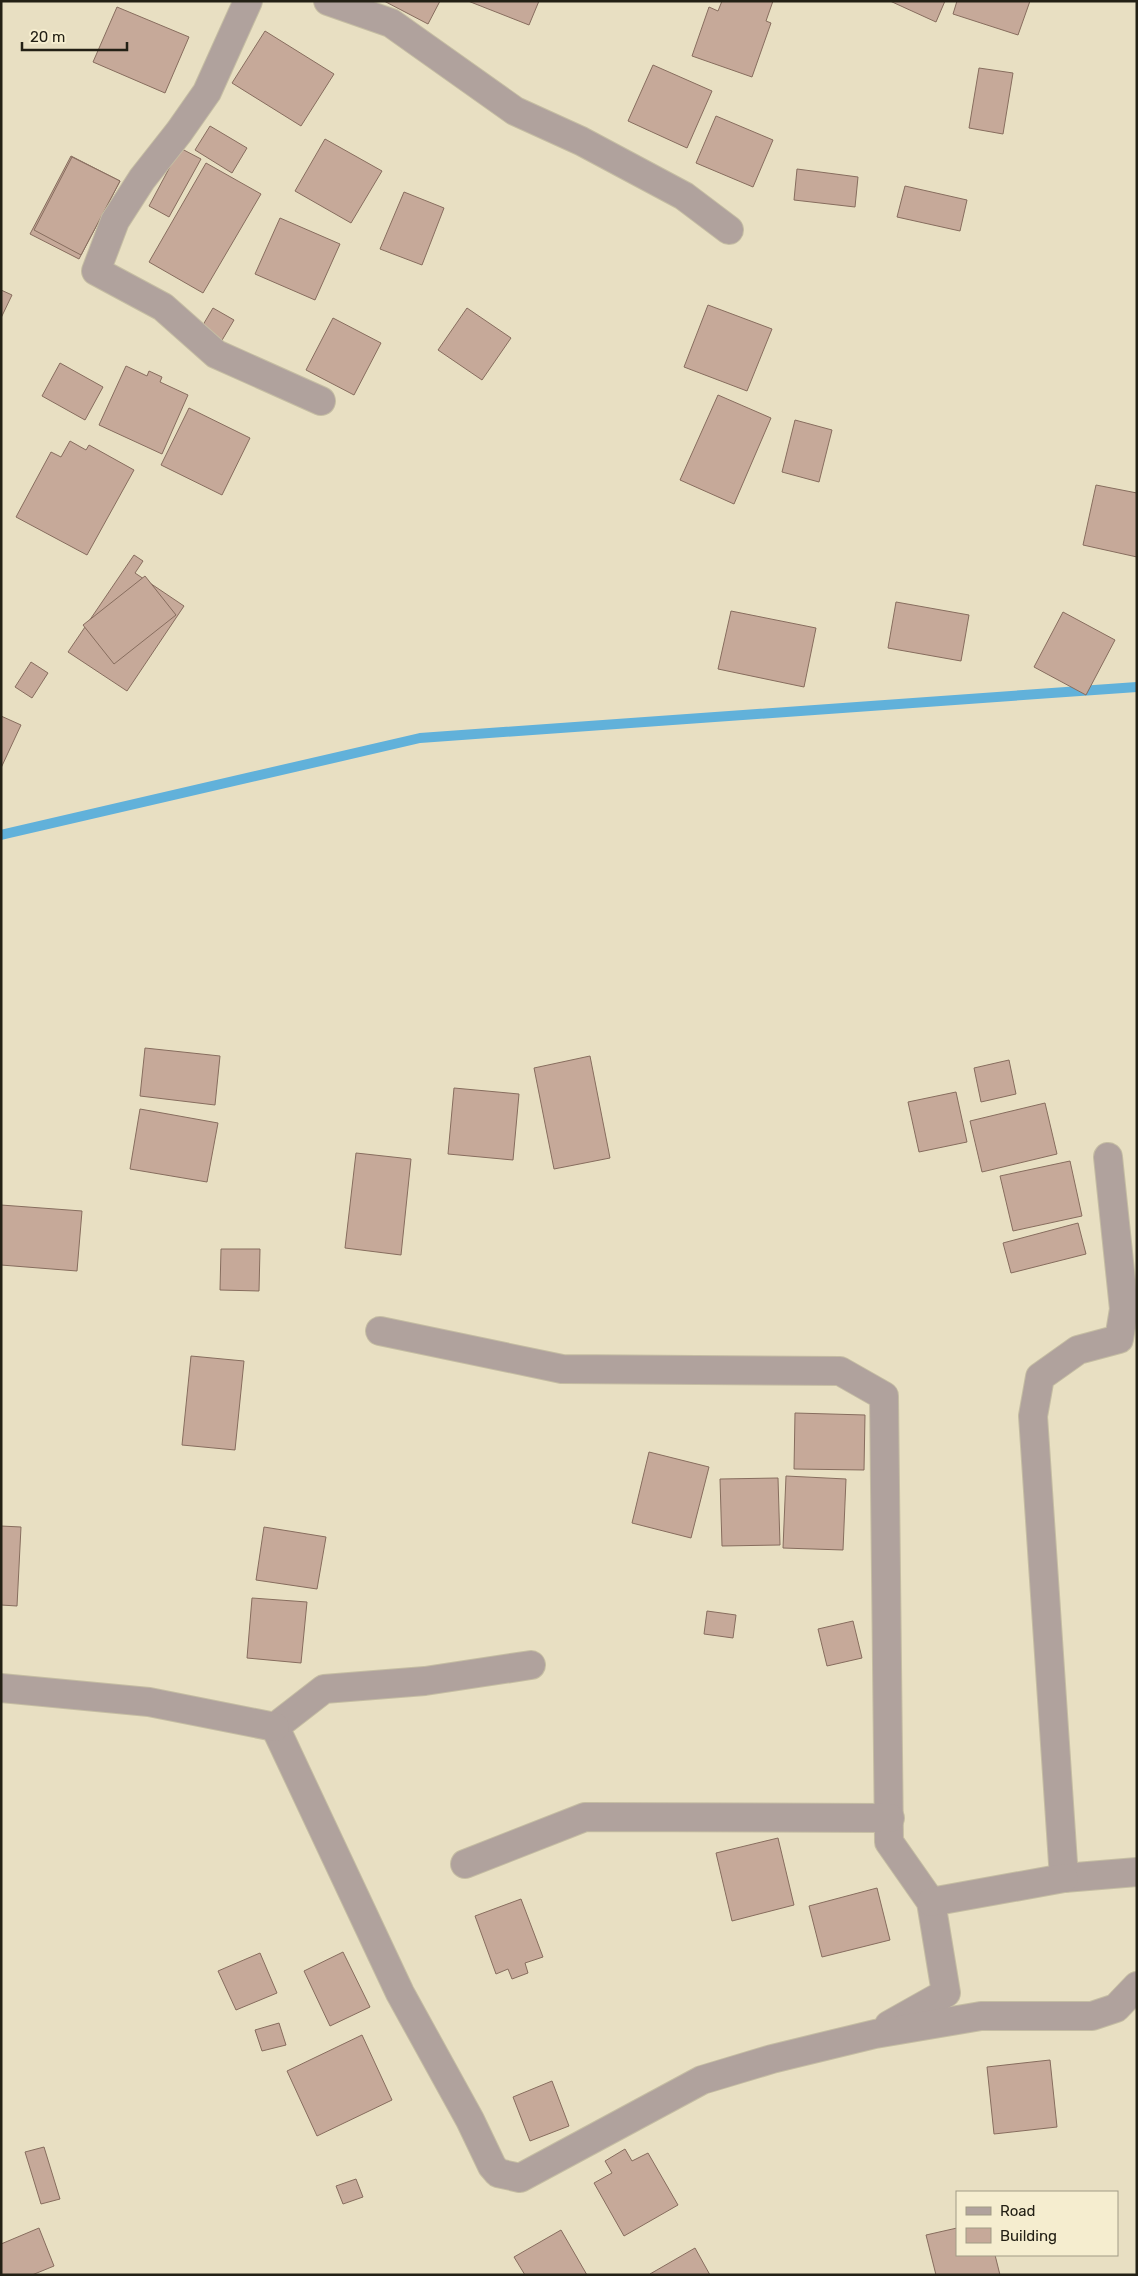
<svg xmlns="http://www.w3.org/2000/svg" width="1138" height="2276" font-family="Rubik,sans-serif">
<style>
.lines{fill:none;stroke-linecap:round;stroke-linejoin:round}
.stream{stroke:#61b1da;stroke-width:10}
.building{fill:#c6a999;stroke:#876d5e}
.street-casing{stroke:#c5bda3;stroke-width:30}
.street{stroke:#b0a29d;stroke-width:28}
</style>
<rect width="100%" height="100%" fill="#e8dfc2"/>
<g class="lines">
<path class="stream" d="M 1,835 L 420,738 L 1137,687"/>
</g>
<g class="building">
<path d="M 384,1 L 440,1 L 428,24 Z"/>
<path d="M 468,1 L 539,1 L 529,25 Z"/>
<path d="M 722,1 L 773,1 L 766,21 L 771,23 L 752,77 L 692,56 L 709,7 L 718,11 Z"/>
<path d="M 890,1 L 945,1 L 936,22 Z"/>
<path d="M 957,1 L 1030,1 L 1018,35 L 953,14 Z"/>
<path d="M 117,7 L 189,37 L 165,93 L 93,62 Z"/>
<path d="M 265,31 L 334,74 L 301,126 L 232,83 Z"/>
<path d="M 653,65 L 712,91 L 687,148 L 628,121 Z"/>
<path d="M 979,68 L 1013,73 L 1003,134 L 969,128 Z"/>
<path d="M 716,116 L 773,140 L 753,187 L 696,163 Z"/>
<path d="M 210,126 L 247,148 L 232,173 L 195,150 Z"/>
<path d="M 325,139 L 382,171 L 351,223 L 295,191 Z"/>
<path d="M 180,148 L 201,159 L 169,217 L 149,206 Z"/>
<path d="M 71,156 L 120,181 L 79,259 L 30,234 Z"/>
<path d="M 72,157 L 120,181 L 81,255 L 34,230 Z"/>
<path d="M 206,163 L 261,194 L 203,293 L 149,262 Z"/>
<path d="M 797,169 L 858,177 L 855,207 L 794,200 Z"/>
<path d="M 905,186 L 967,200 L 960,231 L 897,217 Z"/>
<path d="M 404,192 L 444,208 L 422,265 L 380,249 Z"/>
<path d="M 280,218 L 340,244 L 315,300 L 255,274 Z"/>
<path d="M 1,290 L 12,295 L 1,318 Z"/>
<path d="M 708,305 L 772,329 L 747,391 L 684,367 Z"/>
<path d="M 213,308 L 234,320 L 218,347 L 197,335 Z"/>
<path d="M 467,308 L 511,338 L 482,380 L 438,350 Z"/>
<path d="M 333,318 L 381,343 L 354,395 L 306,370 Z"/>
<path d="M 60,363 L 103,387 L 85,420 L 42,396 Z"/>
<path d="M 126,366 L 147,376 L 149,371 L 162,377 L 160,382 L 188,395 L 162,454 L 99,425 Z"/>
<path d="M 718,395 L 771,418 L 734,504 L 680,480 Z"/>
<path d="M 189,408 L 250,438 L 222,495 L 161,465 Z"/>
<path d="M 795,420 L 832,430 L 819,482 L 782,472 Z"/>
<path d="M 70,441 L 86,450 L 89,445 L 134,470 L 87,555 L 16,517 L 51,452 L 61,457 Z"/>
<path d="M 1096,485 L 1137,493 L 1137,557 L 1083,545 Z"/>
<path d="M 134,555 L 143,561 L 135,573 L 184,606 L 127,691 L 68,652 Z"/>
<path d="M 145,576 L 176,615 L 114,664 L 83,625 Z"/>
<path d="M 896,602 L 969,615 L 961,661 L 888,648 Z"/>
<path d="M 731,611 L 816,628 L 804,687 L 718,669 Z"/>
<path d="M 1063,612 L 1115,640 L 1086,695 L 1034,667 Z"/>
<path d="M 31,662 L 48,673 L 32,698 L 15,687 Z"/>
<path d="M 1,716 L 21,725 L 1,768 Z"/>
<path d="M 145,1048 L 220,1056 L 215,1105 L 140,1096 Z"/>
<path d="M 590,1056 L 610,1158 L 554,1169 L 534,1068 Z"/>
<path d="M 1009,1060 L 1016,1094 L 981,1102 L 974,1068 Z"/>
<path d="M 454,1088 L 519,1094 L 513,1160 L 448,1154 Z"/>
<path d="M 956,1092 L 967,1142 L 919,1152 L 908,1102 Z"/>
<path d="M 1045,1103 L 1057,1154 L 982,1172 L 970,1121 Z"/>
<path d="M 140,1109 L 218,1123 L 207,1182 L 130,1169 Z"/>
<path d="M 356,1153 L 411,1159 L 401,1255 L 345,1248 Z"/>
<path d="M 1070,1161 L 1082,1216 L 1013,1231 L 1000,1176 Z"/>
<path d="M 1,1205 L 82,1211 L 77,1271 L 1,1265 Z"/>
<path d="M 1078,1223 L 1086,1254 L 1011,1273 L 1003,1243 Z"/>
<path d="M 221,1249 L 260,1249 L 259,1291 L 220,1290 Z"/>
<path d="M 191,1356 L 244,1361 L 235,1450 L 182,1445 Z"/>
<path d="M 795,1413 L 865,1415 L 864,1470 L 794,1469 Z"/>
<path d="M 649,1452 L 709,1467 L 691,1538 L 632,1523 Z"/>
<path d="M 786,1476 L 846,1479 L 843,1550 L 783,1548 Z"/>
<path d="M 778,1478 L 780,1545 L 722,1546 L 720,1479 Z"/>
<path d="M 1,1526 L 21,1527 L 17,1606 L 1,1605 Z"/>
<path d="M 264,1527 L 326,1537 L 317,1589 L 256,1580 Z"/>
<path d="M 252,1598 L 307,1602 L 301,1663 L 247,1658 Z"/>
<path d="M 707,1611 L 736,1615 L 733,1638 L 704,1634 Z"/>
<path d="M 853,1621 L 862,1658 L 827,1666 L 818,1629 Z"/>
<path d="M 778,1838 L 794,1905 L 732,1921 L 716,1853 Z"/>
<path d="M 877,1888 L 890,1940 L 822,1957 L 809,1906 Z"/>
<path d="M 521,1899 L 543,1957 L 525,1963 L 528,1973 L 512,1979 L 508,1969 L 496,1974 L 475,1916 Z"/>
<path d="M 343,1952 L 370,2007 L 330,2026 L 304,1971 Z"/>
<path d="M 260,1953 L 277,1993 L 236,2010 L 218,1971 Z"/>
<path d="M 279,2023 L 286,2045 L 262,2051 L 255,2030 Z"/>
<path d="M 362,2035 L 392,2100 L 317,2136 L 287,2071 Z"/>
<path d="M 1050,2060 L 1057,2127 L 994,2134 L 987,2067 Z"/>
<path d="M 552,2081 L 569,2126 L 530,2141 L 513,2097 Z"/>
<path d="M 44,2147 L 60,2199 L 41,2204 L 25,2152 Z"/>
<path d="M 625,2149 L 632,2161 L 648,2153 L 678,2205 L 624,2236 L 594,2183 L 612,2173 L 605,2161 Z"/>
<path d="M 356,2179 L 363,2197 L 343,2204 L 336,2186 Z"/>
<path d="M 39,2228 L 54,2266 L 32,2275 L 1,2275 L 1,2244 Z"/>
<path d="M 957,2228 L 957,2255 L 995,2255 L 1000,2275 L 936,2275 L 926,2235 Z"/>
<path d="M 561,2230 L 587,2275 L 525,2275 L 514,2257 Z"/>
<path d="M 695,2248 L 710,2275 L 651,2275 L 650,2274 Z"/>
</g>
<g class="lines">
<defs>
<g id="street">
<path d="M 248,1 L 207,92 L 179,132 L 142,179 L 115,221 L 96,271 L 163,307 L 216,354 L 321,401"/>
<path d="M 328,1 L 391,23 L 515,111 L 581,141 L 684,196 L 729,230"/>
<path d="M 1108,1157 L 1124,1309 L 1119,1339 L 1078,1350 L 1040,1377 L 1033,1416 L 1064,1878 L 1137,1872"/>
<path d="M 380,1331 L 562,1369 L 840,1371 L 884,1396 L 889,1842 L 931,1902 L 946,1993 L 889,2025"/>
<path d="M 531,1665 L 425,1681 L 324,1689 L 275,1727 L 400,1993 L 470,2120 L 492,2166 L 498,2173 L 520,2178 L 702,2080 L 772,2059 L 875,2034 L 981,2016 L 1092,2016 L 1116,2008 L 1137,1986"/>
<path d="M 1,1688 L 149,1702 L 275,1727"/>
<path d="M 465,1864 L 585,1817 L 890,1818"/>
<path d="M 931,1902 L 1064,1878"/>
</g>
</defs>
<use href="#street" class="street-casing"/>
<use href="#street" class="street"/>
</g>
<rect width="1138" height="2276" fill="none" stroke="#232015" stroke-width="5"/>
<rect x="956" y="2191" width="162" height="65" fill="#f5edcf" stroke="#a19b85"/>
<rect x="966" y="2207" width="25" height="8" fill="#b0a29d" stroke="#a19b85"/>
<text x="1000" y="2216" font-size="15" fill="#232015">Road</text>
<rect x="966" y="2228" width="25" height="15" fill="#c6a999" stroke="#a19b85"/>
<text x="1000" y="2241" font-size="15" fill="#232015">Building</text>
<path d="M22 42v8h105v-8" fill="none" stroke="#232015" stroke-width="2.5"/>
<text x="30" y="42" font-size="15" fill="#232015" stroke="#f5edcf" stroke-width="4" paint-order="stroke">20 m</text>
</svg>
